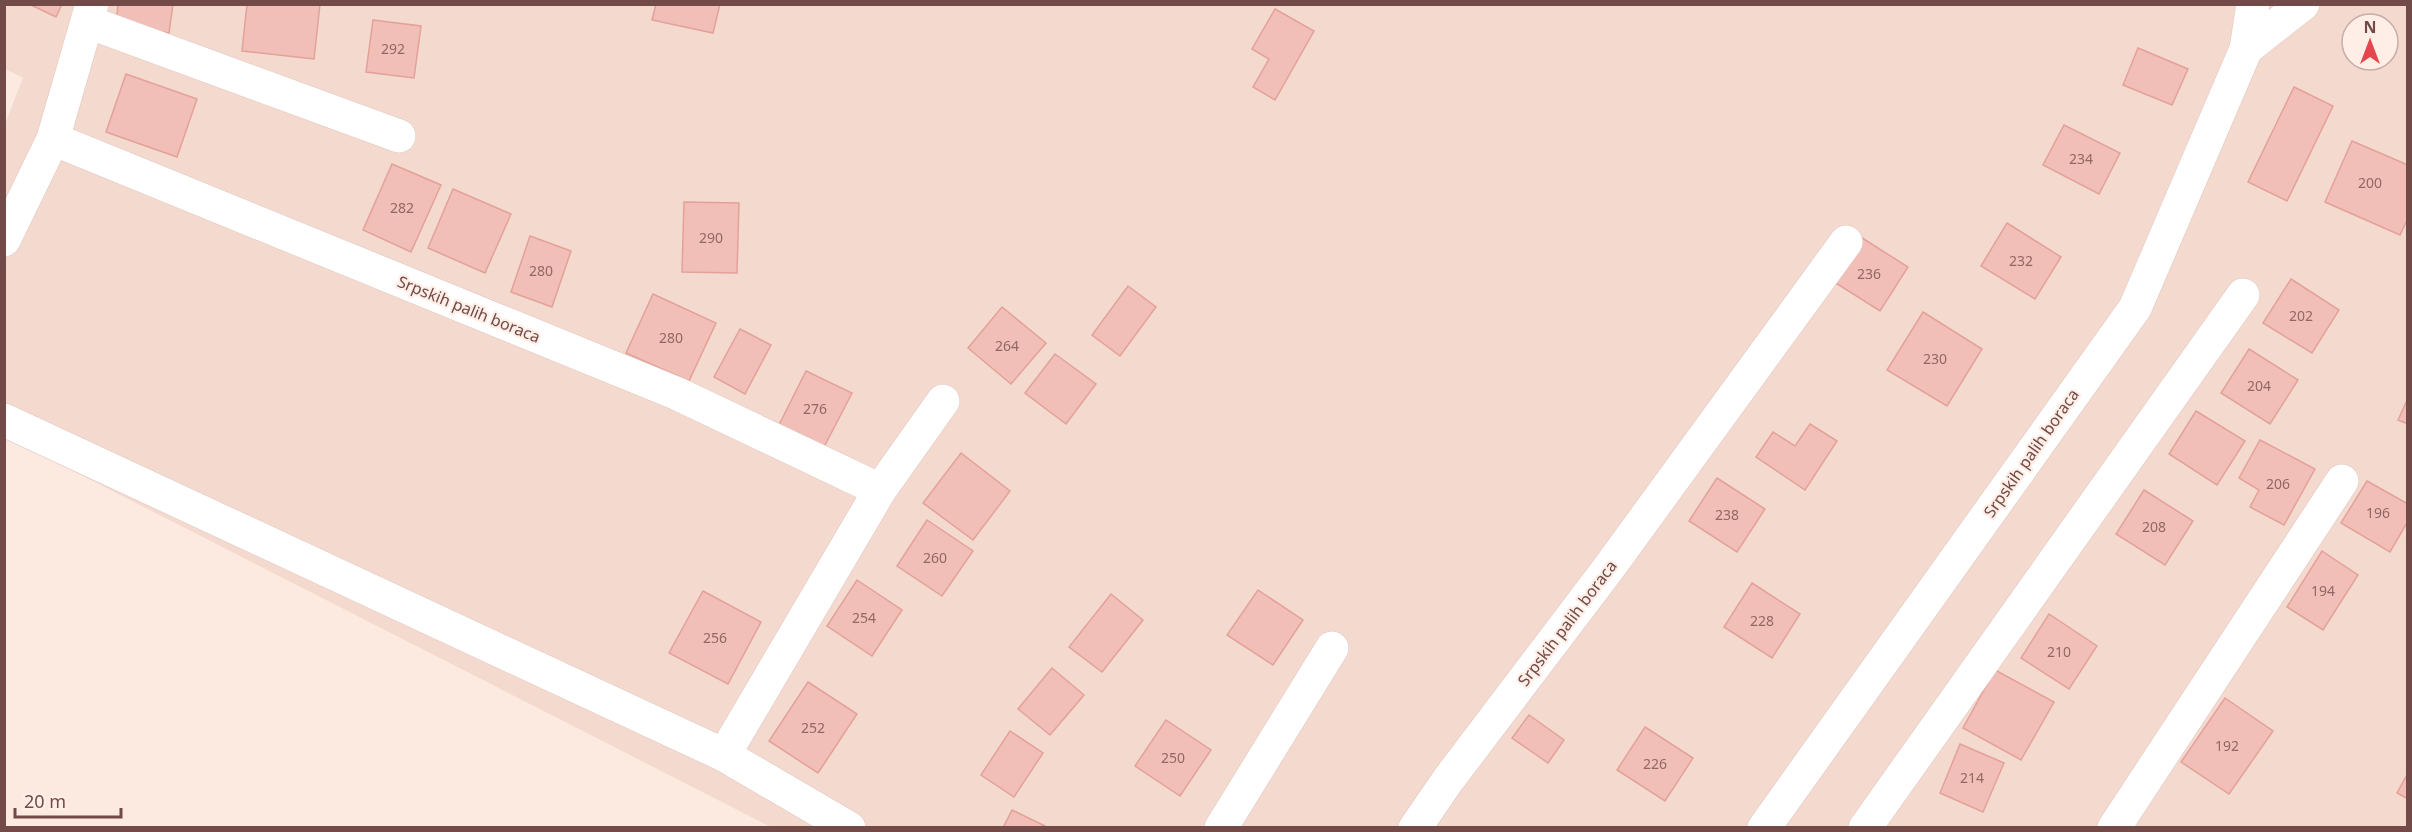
<svg xmlns="http://www.w3.org/2000/svg" width="2412" height="832" font-family="'Noto Sans',sans-serif">
<style>
.residential{fill:#f3d9ce;fill-rule:evenodd}
.building{fill:#f1bfb8;stroke:#e3a198;stroke-width:1.5}
.lines{fill:none;stroke-linecap:round;stroke-linejoin:round}
.minor-casing{stroke:#e1c6bf;stroke-width:34}
.minor{stroke:#fff;stroke-width:33}
.labels{text-anchor:middle;stroke-width:4.5;stroke-linejoin:round;paint-order:stroke}
.number-label{font-size:14px;fill:#926864}
.street-label{font-size:16px;fill:#724b48;stroke:#ffeee6}
</style>
<rect width="100%" height="100%" fill="#fce9e0"/>
<path class="residential" d="M 5,4 L 2407,5 L 2407,827 L 771,827 L 46,457 L 5,433 L 5,124 L 23,78 L 5,69 ZM 2352,24 L 2388,24 L 2388,60 L 2352,60 Z"/>
<g class="building">
<path d="M 29,4 L 62,4 L 56,17 Z"/>
<path d="M 118,4 L 173,4 L 169,33 L 116,25 Z"/>
<path d="M 247,4 L 320,4 L 314,59 L 242,51 Z"/>
<path d="M 656,4 L 720,4 L 713,33 L 652,20 Z"/>
<path d="M 1275,9 L 1314,31 L 1275,100 L 1253,87 L 1269,59 L 1252,49 Z"/>
<path d="M 373,20 L 421,26 L 414,78 L 366,72 Z"/>
<path d="M 2138,48 L 2188,69 L 2172,105 L 2123,85 Z"/>
<path d="M 126,74 L 197,99 L 177,157 L 106,132 Z"/>
<path d="M 2294,87 L 2333,106 L 2287,201 L 2248,182 Z"/>
<path d="M 2064,125 L 2120,153 L 2099,194 L 2043,165 Z"/>
<path d="M 2352,141 L 2408,165 L 2408,218 L 2400,235 L 2325,202 Z"/>
<path d="M 392,164 L 441,185 L 411,252 L 363,230 Z"/>
<path d="M 453,189 L 511,214 L 485,273 L 428,248 Z"/>
<path d="M 684,202 L 739,203 L 737,273 L 682,272 Z"/>
<path d="M 2007,223 L 2061,257 L 2035,299 L 1981,266 Z"/>
<path d="M 530,236 L 571,251 L 552,307 L 511,292 Z"/>
<path d="M 1859,236 L 1908,267 L 1880,311 L 1831,280 Z"/>
<path d="M 2291,279 L 2339,310 L 2312,353 L 2263,323 Z"/>
<path d="M 1128,286 L 1156,307 L 1120,356 L 1092,335 Z"/>
<path d="M 653,294 L 716,323 L 689,381 L 626,353 Z"/>
<path d="M 1002,307 L 1046,343 L 1011,384 L 968,348 Z"/>
<path d="M 1923,312 L 1982,349 L 1947,406 L 1887,370 Z"/>
<path d="M 740,329 L 771,345 L 745,394 L 714,377 Z"/>
<path d="M 2249,349 L 2298,380 L 2270,424 L 2221,393 Z"/>
<path d="M 1055,354 L 1096,384 L 1066,424 L 1025,393 Z"/>
<path d="M 806,371 L 852,393 L 824,447 L 779,425 Z"/>
<path d="M 2408,398 L 2408,424 L 2398,420 Z"/>
<path d="M 2196,411 L 2245,441 L 2217,485 L 2169,454 Z"/>
<path d="M 1810,424 L 1837,441 L 1805,490 L 1756,457 L 1773,432 L 1795,446 Z"/>
<path d="M 2260,440 L 2315,469 L 2284,525 L 2250,507 L 2259,490 L 2239,478 Z"/>
<path d="M 961,453 L 1010,491 L 973,540 L 923,503 Z"/>
<path d="M 1717,478 L 1765,509 L 1737,552 L 1689,521 Z"/>
<path d="M 2367,481 L 2408,504 L 2408,521 L 2390,552 L 2341,523 Z"/>
<path d="M 2144,490 L 2193,521 L 2165,565 L 2116,534 Z"/>
<path d="M 927,520 L 973,551 L 942,596 L 897,566 Z"/>
<path d="M 2322,551 L 2358,575 L 2323,630 L 2287,607 Z"/>
<path d="M 857,580 L 902,610 L 872,656 L 827,626 Z"/>
<path d="M 1752,583 L 1800,614 L 1772,658 L 1724,627 Z"/>
<path d="M 1258,590 L 1303,620 L 1273,665 L 1227,635 Z"/>
<path d="M 703,591 L 761,622 L 728,684 L 669,653 Z"/>
<path d="M 1111,594 L 1143,620 L 1102,672 L 1069,647 Z"/>
<path d="M 2049,614 L 2097,646 L 2069,689 L 2021,658 Z"/>
<path d="M 1052,668 L 1084,695 L 1050,735 L 1018,709 Z"/>
<path d="M 1995,670 L 2054,702 L 2021,760 L 1963,728 Z"/>
<path d="M 808,682 L 857,714 L 818,773 L 769,741 Z"/>
<path d="M 2225,698 L 2273,731 L 2229,794 L 2181,762 Z"/>
<path d="M 1529,715 L 1564,740 L 1548,763 L 1512,738 Z"/>
<path d="M 1166,720 L 1211,750 L 1180,796 L 1135,766 Z"/>
<path d="M 1645,727 L 1693,758 L 1665,801 L 1617,770 Z"/>
<path d="M 1010,731 L 1043,753 L 1014,797 L 981,775 Z"/>
<path d="M 1960,744 L 2004,763 L 1983,812 L 1940,793 Z"/>
<path d="M 2408,773 L 2408,799 L 2397,793 Z"/>
<path d="M 1012,810 L 1049,828 L 1003,828 Z"/>
</g>
<g class="lines">
<defs>
<g id="minor">
<path d="M 88,22 L 399,136"/>
<path d="M 2246,49 L 2303,4"/>
<path d="M 53,139 L 678,394 L 880,490"/>
<path d="M 4,240 L 53,139 L 92,4"/>
<path d="M 4,420 L 724,755 L 849,828"/>
<path d="M 724,755 L 880,490 L 943,401"/>
<path d="M 1221,828 L 1332,648"/>
<path d="M 1415,828 L 1448,780 L 1608,569 L 1846,242"/>
<path d="M 1764,828 L 2135,308 L 2246,49 L 2253,4"/>
<path d="M 1865,828 L 2243,295"/>
<path d="M 2114,828 L 2342,481"/>
</g>
</defs>
<use href="#minor" class="minor-casing"/>
<use href="#minor" class="minor"/>
</g>
<g class="labels">
<g class="number-label">
<text x="393" y="54">292</text>
<text x="2081" y="164">234</text>
<text x="2370" y="188">200</text>
<text x="402" y="213">282</text>
<text x="711" y="243">290</text>
<text x="2021" y="266">232</text>
<text x="541" y="276">280</text>
<text x="1869" y="279">236</text>
<text x="2301" y="321">202</text>
<text x="671" y="343">280</text>
<text x="1007" y="351">264</text>
<text x="1935" y="364">230</text>
<text x="2259" y="391">204</text>
<text x="815" y="414">276</text>
<text x="2278" y="489">206</text>
<text x="2378" y="518">196</text>
<text x="1727" y="520">238</text>
<text x="2154" y="532">208</text>
<text x="935" y="563">260</text>
<text x="2323" y="596">194</text>
<text x="864" y="623">254</text>
<text x="1762" y="626">228</text>
<text x="715" y="643">256</text>
<text x="2059" y="657">210</text>
<text x="813" y="733">252</text>
<text x="2227" y="751">192</text>
<text x="1173" y="763">250</text>
<text x="1655" y="769">226</text>
<text x="1972" y="783">214</text>
</g>
<g class="street-label">
<text transform="translate(469 309) rotate(22)" y="6">Srpskih palih boraca</text>
<text transform="translate(2031 453) rotate(-55)" y="6">Srpskih palih boraca</text>
<text transform="translate(1567 623) rotate(-53)" y="6">Srpskih palih boraca</text>
</g>
</g>
<rect width="2412" height="832" fill="none" stroke="#724b48" stroke-width="12"/>
<g transform="translate(2370 42)"><circle r="28" fill="#ffeee6" stroke="#c7ada7" stroke-width="1.5"/>
<path d="M0-4.5L10 22L0 15L-10 22Z" fill="#e5454d"/>
<text y="-9" font-size="16" font-weight="bold" text-anchor="middle" fill="#724b48">N</text>
</g>
<path d="M15 808v9h106v-9" fill="none" stroke="#724b48" stroke-width="3"/>
<text x="24" y="808" font-size="18" fill="#724b48" stroke="#ffeee6" stroke-width="4.5" paint-order="stroke">20 m</text>
</svg>
